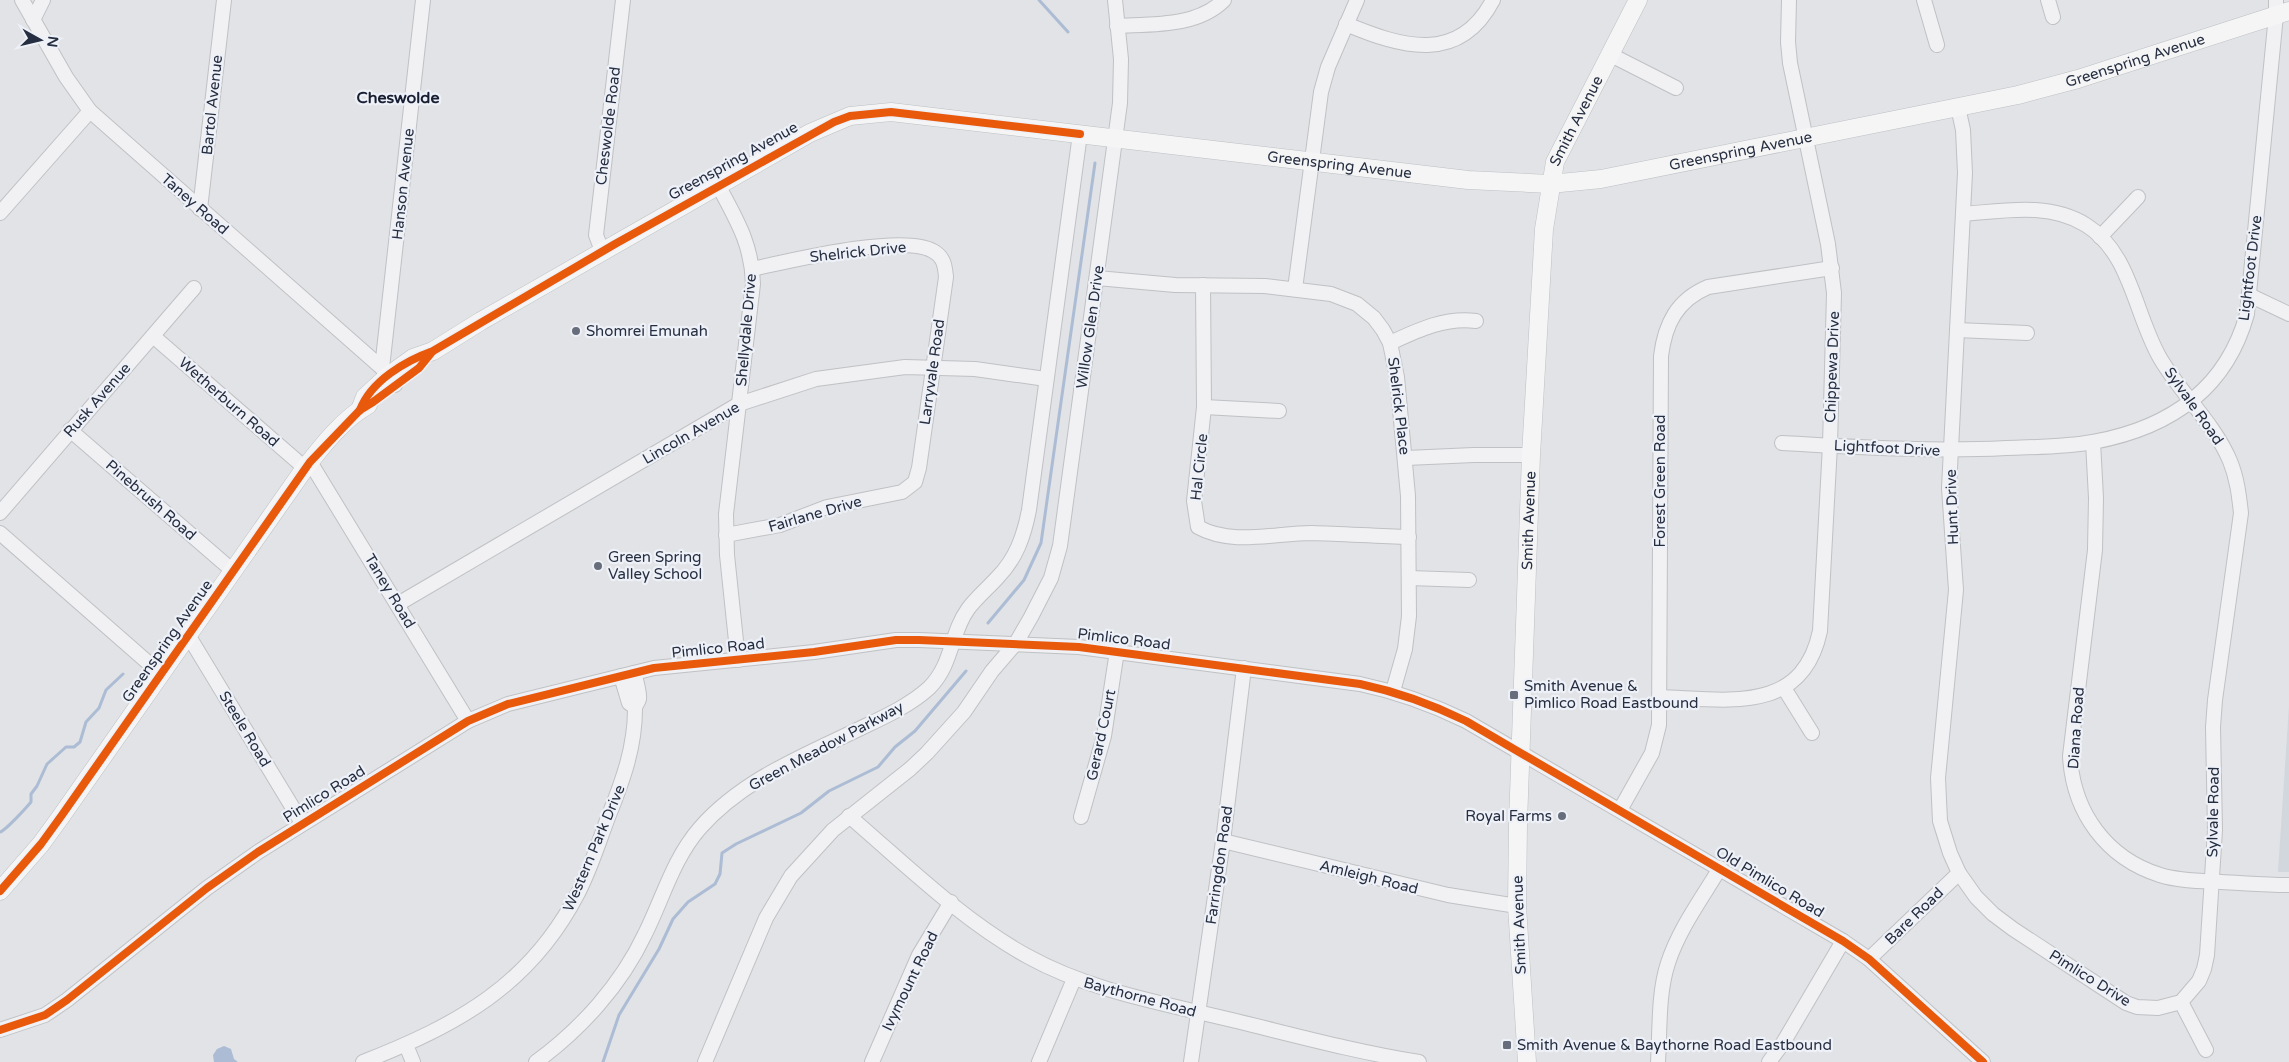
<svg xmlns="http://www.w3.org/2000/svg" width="2289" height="1062" font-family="'Varela Round',sans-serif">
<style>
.built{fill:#d2d6dd}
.water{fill:#acbcd4}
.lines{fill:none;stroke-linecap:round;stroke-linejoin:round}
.stream{stroke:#acbcd4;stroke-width:3}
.minor-casing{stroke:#bfc1c4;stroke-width:16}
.major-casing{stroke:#bdc0c4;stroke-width:19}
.minor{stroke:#f1f1f3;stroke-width:14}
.major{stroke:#f5f5f6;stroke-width:18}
.cycleway-casing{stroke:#eef1f7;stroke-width:11}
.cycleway{stroke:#e8590c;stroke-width:8}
.poi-dot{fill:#676d7b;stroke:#eef1f7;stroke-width:2}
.labels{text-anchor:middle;stroke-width:4.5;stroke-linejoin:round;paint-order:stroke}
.street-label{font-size:15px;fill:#262e41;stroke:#eef1f7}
.poi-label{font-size:15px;fill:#262e41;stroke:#eef1f7;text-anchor:start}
.neighbourhood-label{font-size:16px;font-weight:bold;fill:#191f32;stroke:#eef1f7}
</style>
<rect width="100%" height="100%" fill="#e1e3e6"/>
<path class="built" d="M 2289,706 L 2289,872 L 2278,872 Z"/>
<path class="water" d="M 224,1046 L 231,1049 L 234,1059 L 238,1062 L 214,1062 L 213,1055 L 217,1049 Z"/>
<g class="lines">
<g class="stream">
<path d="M 1039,0 L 1068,32"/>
<path d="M 988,623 L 1024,580 L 1041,543 L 1095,163"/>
<path d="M 0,832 C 5,831 26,808 31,802 L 31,794 L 37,786 L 47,764 L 66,747 L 74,747 L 80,742 L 86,722 L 99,708 L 106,690 L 123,674"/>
<path d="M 603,1062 L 619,1015 L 659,949 L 673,919 L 688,902 L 715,884 L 720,874 L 722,853 L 736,844 L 801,813 L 829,791 L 878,767 L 895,747 L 915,731 L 966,671"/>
</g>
<defs>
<g id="minor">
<path d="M 22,0 L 66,77 L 90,111 L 382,368 L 395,385"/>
<path d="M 1924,0 L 1937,45"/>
<path d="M 2048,0 L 2053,17"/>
<path d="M 33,20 L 43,0"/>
<path d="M 1346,24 C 1401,47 1459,65 1493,0"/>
<path d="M 1117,26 C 1153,24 1197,27 1224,0"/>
<path d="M 1611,55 L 1676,88"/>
<path d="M 1958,107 L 1963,130 L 1965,173 L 1949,488 L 1956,590 L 1938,778 L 1940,821 L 1950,853 L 1959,873 L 1976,897 L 1993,914 L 2013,929 L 2126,1003 L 2137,1007 L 2158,1008 L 2181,1002 L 2199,981 L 2204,969 L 2207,955 L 2215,830 L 2213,727 L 2215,700 L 2241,513 C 2239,495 2237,478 2230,461 C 2214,423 2181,394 2160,358 C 2135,315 2131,253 2086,225 C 2049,202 2004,211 1963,214"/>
<path d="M 718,185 C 736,219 752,244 753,284 L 726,514 L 727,555 L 738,660"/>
<path d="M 200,209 L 224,0"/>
<path d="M 0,213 L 90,111"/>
<path d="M 2100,237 L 2138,197"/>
<path d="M 602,251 L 596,235 L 623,0"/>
<path d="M 1097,278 L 1175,285 L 1265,286 L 1331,294 L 1357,304 L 1374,318 L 1383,330 L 1390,343 L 1397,377 L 1408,496 L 1409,616 L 1405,649 L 1393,691"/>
<path d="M 1203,285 L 1204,407 L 1194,501 L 1198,527 C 1232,546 1275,533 1312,533 C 1344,534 1377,536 1409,537"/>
<path d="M 1295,289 L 1321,92 L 1328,67 L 1357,0"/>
<path d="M 2249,295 L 2289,314"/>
<path d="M 1957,330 L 2027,333"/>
<path d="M 153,336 L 305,468"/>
<path d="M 1390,343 C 1418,330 1445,317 1476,321"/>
<path d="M 382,368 L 423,0"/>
<path d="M 1204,407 L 1279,411"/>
<path d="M 70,430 L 233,571"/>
<path d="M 2093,442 L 2096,498 L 2095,550 L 2070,756 C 2073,812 2106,858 2160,875 C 2179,881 2201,881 2221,882 C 2243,883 2266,885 2289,885"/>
<path d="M 1782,443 C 1857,447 1932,452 2006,448 C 2035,447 2065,447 2093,442 C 2169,428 2226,390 2247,314 L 2276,15 L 2276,0"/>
<path d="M 1406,458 L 1474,455 L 1531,455"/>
<path d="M 310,462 L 468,721"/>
<path d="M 0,513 L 194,288"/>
<path d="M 0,533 L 161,674"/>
<path d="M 726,535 L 780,525 L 827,507 L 902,492 L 915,482 L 919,468 L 946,277 C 945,266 944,257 933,251 C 903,233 789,261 752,269"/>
<path d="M 1409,578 L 1469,580"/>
<path d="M 398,604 L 739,404 L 816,379 L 905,367 L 975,369 L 1046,379"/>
<path d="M 188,635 L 302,823"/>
<path d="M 621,676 L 629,703 L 635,707"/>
<path d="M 1784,688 L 1812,733"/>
<path d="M 1659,697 C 1725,699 1802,716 1820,631 L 1830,445 L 1834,293 L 1828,244 L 1790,63 L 1788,42 L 1789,0"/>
<path d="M 1620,810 L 1652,753 L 1659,725 L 1661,356 C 1665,324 1677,300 1708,287 L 1832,268"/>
<path d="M 849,816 C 905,864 963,921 1027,956 C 1090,991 1162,1003 1232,1020 C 1294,1035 1356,1052 1419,1062"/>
<path d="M 1081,817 L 1104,736 L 1117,651"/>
<path d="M 1223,841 L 1448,895 L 1517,906"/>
<path d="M 1869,959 L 1959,873"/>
<path d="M 2181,1002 L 2206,1050"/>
<path d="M 0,1030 L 45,1015 L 67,1000 L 207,888 L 258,852 L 468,721 L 508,704 L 654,668 L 814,652 L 896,640 L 919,640 L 1079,647 L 1360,684 C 1398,692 1431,704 1466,721 L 1843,941 L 1869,959 L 1983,1062"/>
<path d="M 406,1045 L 413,1062"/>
<path d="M 363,1062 C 457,1025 530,986 578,893 C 591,868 599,841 609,815 C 623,780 635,747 635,709 C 635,705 638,703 639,699 C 640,692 636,680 634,673"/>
<path d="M 536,1062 C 581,1029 621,985 645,934 C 663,898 673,859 700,828 C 742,780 803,756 859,729 C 884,717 909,706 929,688 C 953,664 950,634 968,609 C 976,598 987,589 997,578 C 1016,559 1024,536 1029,510 L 1080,134"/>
<path d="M 705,1062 L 766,918 L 791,876 L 833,830 L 910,769 L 927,753 L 964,712 L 992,671 L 1016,643 L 1031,617 L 1051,578 L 1060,546 L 1120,103 L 1121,59 L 1115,0"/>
<path d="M 872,1062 L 919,955 L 951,902"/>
<path d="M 1039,1062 L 1074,979"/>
<path d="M 1191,1062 L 1223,841 L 1244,668"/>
<path d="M 1658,1062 C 1660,1030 1658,993 1668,963 C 1679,929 1702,898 1720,868"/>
<path d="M 1769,1062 L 1783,1043 L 1843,941"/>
</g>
<g id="major">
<path id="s1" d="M 360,410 L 365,397 L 388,376 L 413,358 L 433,351 L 481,321 L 810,133 L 850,116 L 891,112 L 1468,180 L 1550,184 L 1601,179 L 2018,95 L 2078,79 L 2289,11"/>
<path d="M 0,891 L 41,844 L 62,815 L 305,468 C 322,446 344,418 368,405"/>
<path id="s2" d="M 1527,1062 L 1517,906 L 1518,823 L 1531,455 L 1544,229 L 1555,162 L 1638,0"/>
</g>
</defs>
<use href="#minor" class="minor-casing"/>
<use href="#major" class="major-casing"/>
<use href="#minor" class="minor"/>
<use href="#major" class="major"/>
<defs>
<g id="cycleway">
<path d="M 360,410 C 371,381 405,361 433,351 L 615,244 L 834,122 L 850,116 L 891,112 L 1080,134"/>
<path d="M 0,891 L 41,844 L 62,815 L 310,462 L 360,410 L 373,402 L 419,368 L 432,352"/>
<path d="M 0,1030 L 45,1015 L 67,1000 L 207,888 L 258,852 L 468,721 L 508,704 L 654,668 L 814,652 L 896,640 L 919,640 L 1079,647 L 1360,684 C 1398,692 1431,704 1466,721 L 1843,941 L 1869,959 L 1983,1062"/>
</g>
</defs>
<use href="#cycleway" class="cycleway-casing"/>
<use href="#cycleway" class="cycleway"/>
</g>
<g class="poi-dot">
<circle cx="576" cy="331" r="5"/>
<circle cx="598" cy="566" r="5"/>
<rect x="1509" y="690" width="10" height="10" rx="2.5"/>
<circle cx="1562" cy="816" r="5"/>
<rect x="1502" y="1040" width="10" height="10" rx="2.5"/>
</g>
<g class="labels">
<g class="street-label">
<text dy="5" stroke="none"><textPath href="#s1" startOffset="1879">Greenspring Avenue</textPath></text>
<text transform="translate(212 105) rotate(-84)" y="5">Bartol Avenue</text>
<text dy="5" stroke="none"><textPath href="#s2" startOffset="948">Smith Avenue</textPath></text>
<text transform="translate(608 126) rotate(-83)" y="5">Cheswolde Road</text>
<text dy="5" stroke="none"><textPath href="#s1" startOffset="1474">Greenspring Avenue</textPath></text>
<text transform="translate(733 161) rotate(-29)" y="5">Greenspring Avenue</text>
<text dy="5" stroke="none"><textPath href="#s1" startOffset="1069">Greenspring Avenue</textPath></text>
<text transform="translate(403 184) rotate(-84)" y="5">Hanson Avenue</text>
<text transform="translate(195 204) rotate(41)" y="5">Taney Road</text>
<text transform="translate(858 252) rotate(-6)" y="5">Shelrick Drive</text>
<text transform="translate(2250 268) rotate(-83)" y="5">Lightfoot Drive</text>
<text transform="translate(1090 327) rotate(-82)" y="5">Willow Glen Drive</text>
<text transform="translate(746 330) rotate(-85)" y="5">Shellydale Drive</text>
<text transform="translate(1832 367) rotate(-88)" y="5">Chippewa Drive</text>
<text transform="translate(932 372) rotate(-82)" y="5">Larryvale Road</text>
<text transform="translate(97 400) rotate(-49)" y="5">Rusk Avenue</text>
<text transform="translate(229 402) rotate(41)" y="5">Wetherburn Road</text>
<text transform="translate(1399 406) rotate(83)" y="5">Shelrick Place</text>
<text transform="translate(2194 406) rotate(55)" y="5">Sylvale Road</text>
<text transform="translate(691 433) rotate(-30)" y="5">Lincoln Avenue</text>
<text transform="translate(1887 448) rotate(3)" y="5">Lightfoot Drive</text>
<text transform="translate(1199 467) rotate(-84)" y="5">Hal Circle</text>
<text transform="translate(1660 481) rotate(-90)" y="5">Forest Green Road</text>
<text transform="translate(151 500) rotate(41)" y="5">Pinebrush Road</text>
<text transform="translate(1952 507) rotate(-92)" y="5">Hunt Drive</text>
<text transform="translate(815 514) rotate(-16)" y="5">Fairlane Drive</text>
<text dy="5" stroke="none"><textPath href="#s2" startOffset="542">Smith Avenue</textPath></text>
<text transform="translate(390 591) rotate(59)" y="5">Taney Road</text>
<text transform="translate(1124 639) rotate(7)" y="5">Pimlico Road</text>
<text transform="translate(167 641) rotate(-55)" y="5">Greenspring Avenue</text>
<text transform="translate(718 648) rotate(-6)" y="5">Pimlico Road</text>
<text transform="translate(2076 728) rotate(-86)" y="5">Diana Road</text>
<text transform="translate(245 729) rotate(59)" y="5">Steele Road</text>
<text transform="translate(1101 735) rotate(-78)" y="5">Gerard Court</text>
<text transform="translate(826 746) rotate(-28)" y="5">Green Meadow Parkway</text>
<text transform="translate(324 794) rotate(-32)" y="5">Pimlico Road</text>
<text transform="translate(2213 812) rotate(-89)" y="5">Sylvale Road</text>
<text transform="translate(594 848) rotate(-67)" y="5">Western Park Drive</text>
<text transform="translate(1219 865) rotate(-82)" y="5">Farringdon Road</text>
<text transform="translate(1369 877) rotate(14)" y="5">Amleigh Road</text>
<text transform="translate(1770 882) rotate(31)" y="5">Old Pimlico Road</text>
<text transform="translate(1914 916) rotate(-44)" y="5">Bare Road</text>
<text transform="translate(1519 925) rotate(-92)" y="5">Smith Avenue</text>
<text transform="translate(2090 978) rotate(32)" y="5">Pimlico Drive</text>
<text transform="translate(910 981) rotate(-64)" y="5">Ivymount Road</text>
<text transform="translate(1140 997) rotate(15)" y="5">Baythorne Road</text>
</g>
<g class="poi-label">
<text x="586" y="336">Shomrei Emunah</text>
<text x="608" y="562">Green Spring<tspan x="608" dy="17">Valley School</tspan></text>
<text x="1524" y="691">Smith Avenue &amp;<tspan x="1524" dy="17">Pimlico Road Eastbound</tspan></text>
<text x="1552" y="821" text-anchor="end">Royal Farms</text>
<text x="1517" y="1050">Smith Avenue &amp; Baythorne Road Eastbound</text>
</g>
<g class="neighbourhood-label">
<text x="398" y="103">Cheswolde</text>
</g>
</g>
<g transform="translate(40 40) rotate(98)" stroke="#eef1f7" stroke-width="4" paint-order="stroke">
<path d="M0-4L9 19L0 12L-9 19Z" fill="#262e41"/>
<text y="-8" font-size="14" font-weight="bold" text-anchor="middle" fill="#262e41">N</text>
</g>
</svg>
